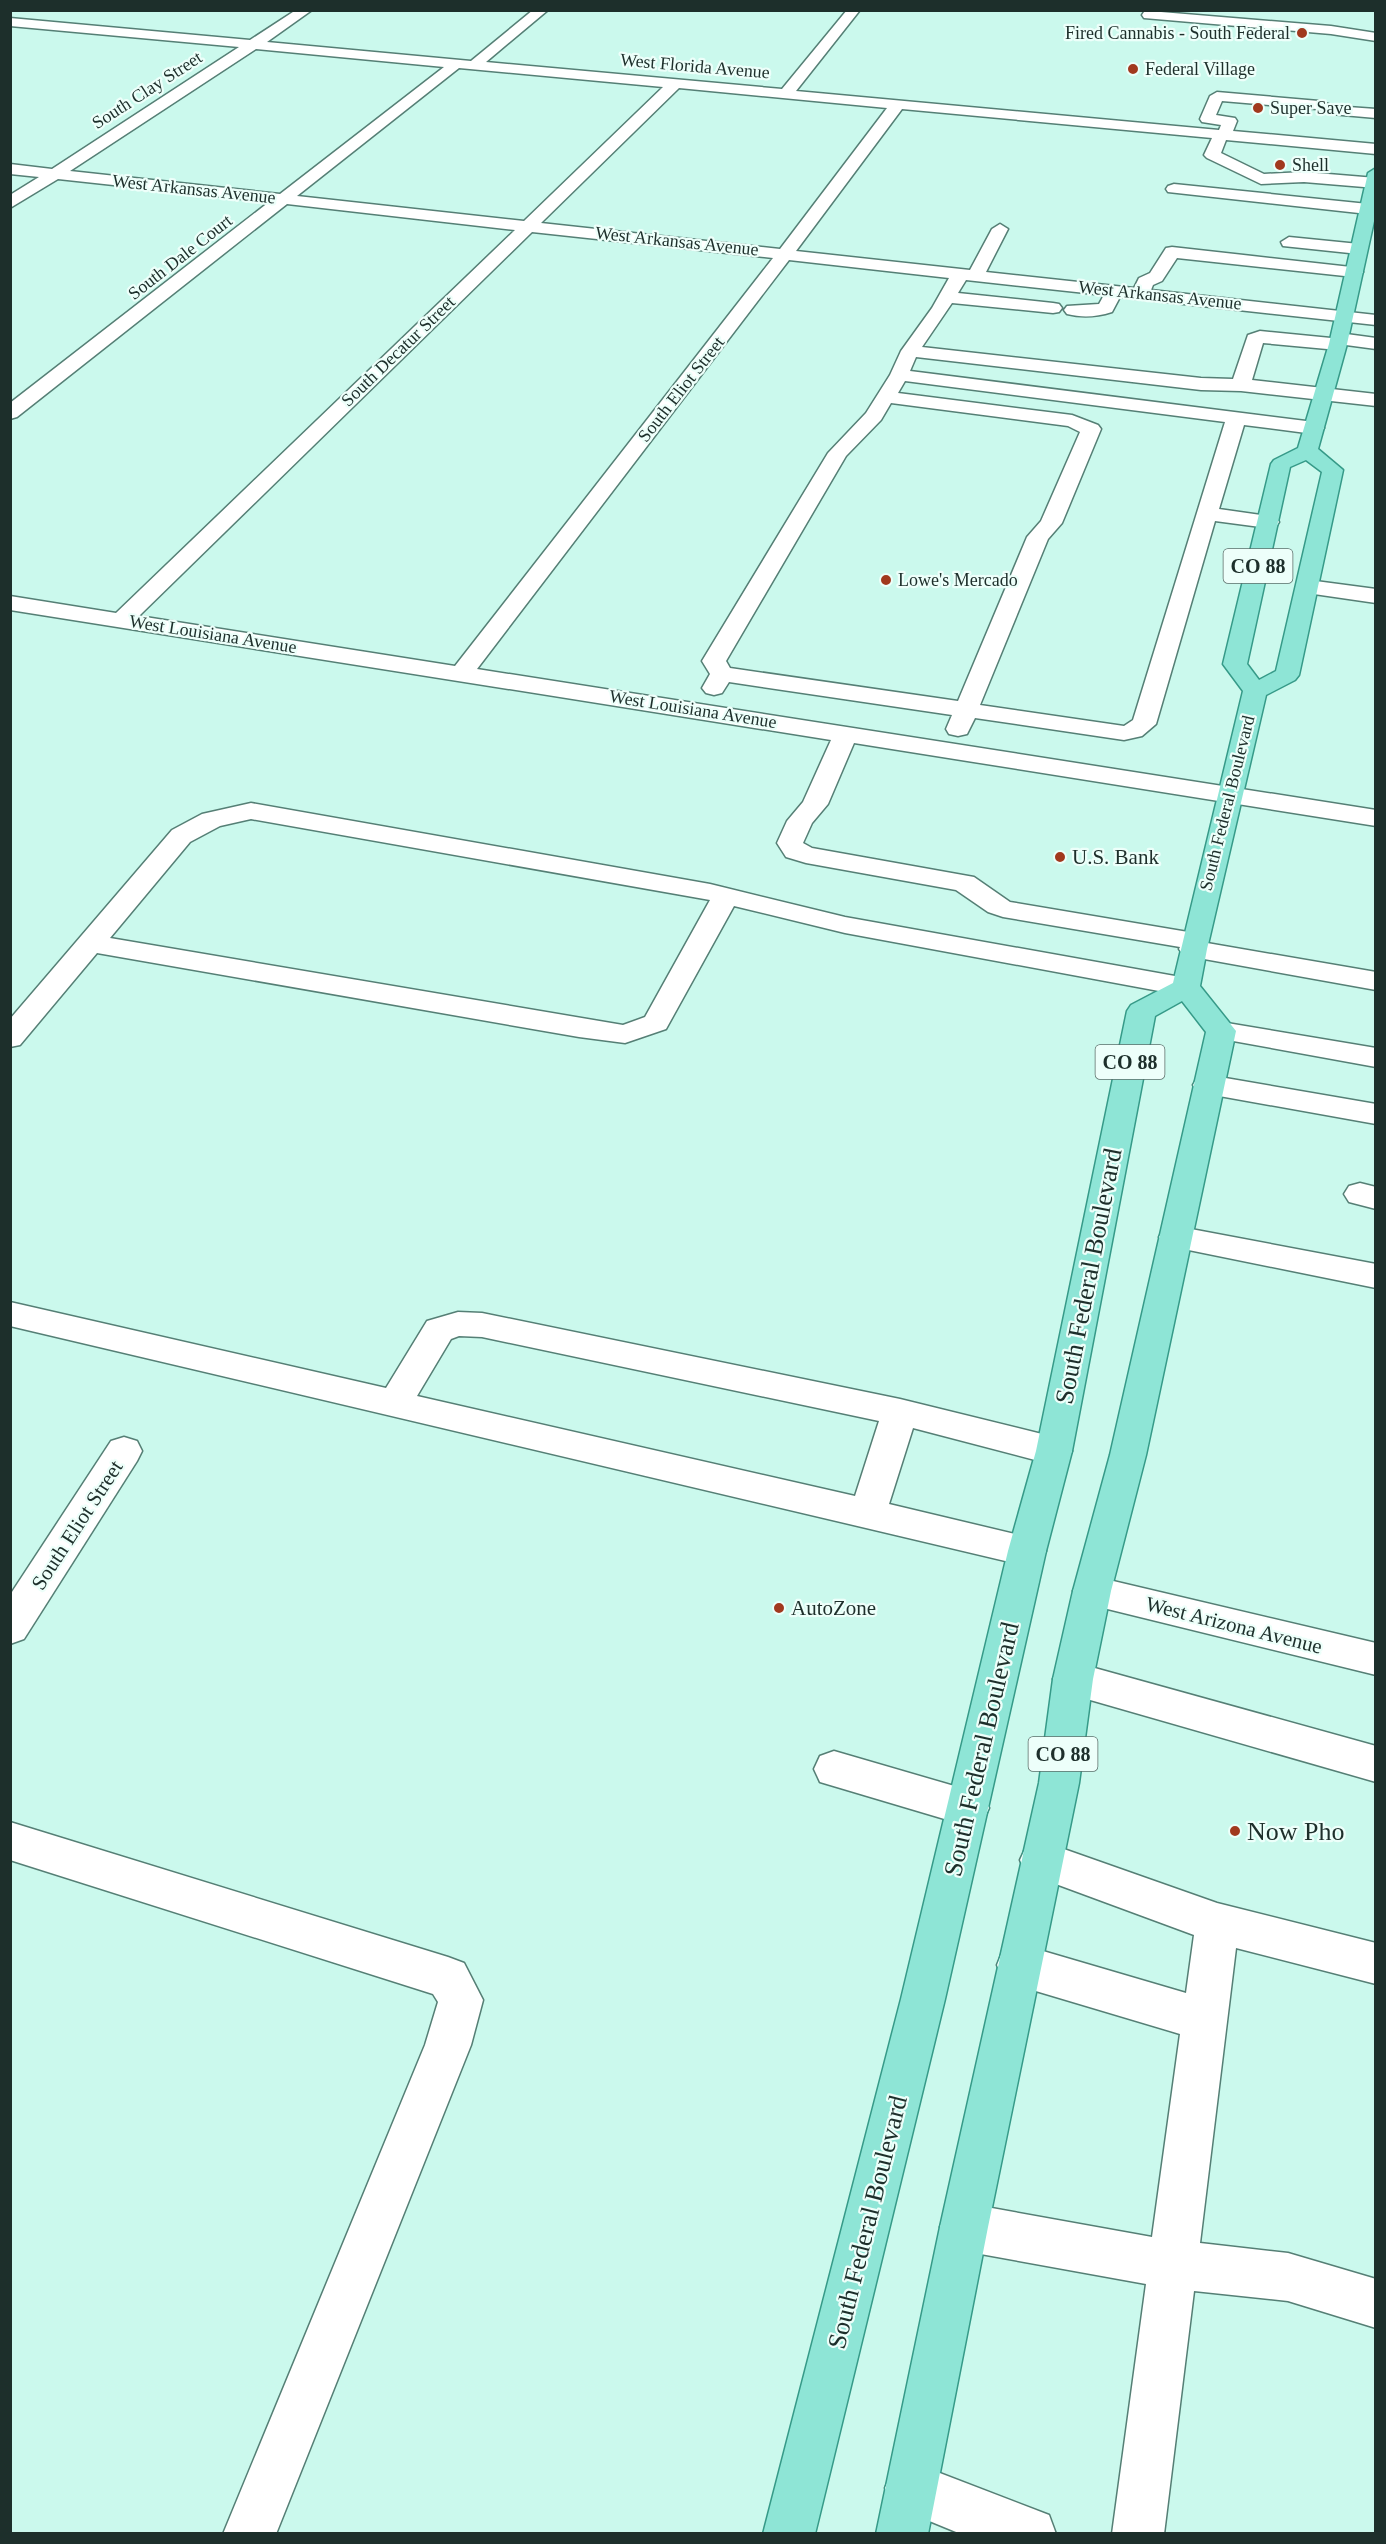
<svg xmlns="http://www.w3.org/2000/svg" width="1386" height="2544" font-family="Georgia,serif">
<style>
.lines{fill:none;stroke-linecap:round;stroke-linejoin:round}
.minor-casing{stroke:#557f75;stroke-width:3}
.major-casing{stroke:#369a88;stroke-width:3}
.minor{fill:#fff;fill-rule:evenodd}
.major{fill:#8ee5d6;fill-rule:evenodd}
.poi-dot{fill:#a1391e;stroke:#edfffa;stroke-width:2}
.labels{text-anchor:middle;stroke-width:4.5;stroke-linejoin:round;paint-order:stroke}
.far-poi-label{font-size:18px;fill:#1d2f2b;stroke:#edfffa;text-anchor:start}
.far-street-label{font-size:18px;fill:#1d2f2b;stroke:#edfffa}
.shield{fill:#edfffa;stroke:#5b6d69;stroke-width:1.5}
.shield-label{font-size:20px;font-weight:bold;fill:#1d2f2b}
.poi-label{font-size:21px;fill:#1d2f2b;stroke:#edfffa;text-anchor:start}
.street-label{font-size:21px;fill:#1d2f2b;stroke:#edfffa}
.near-street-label{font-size:26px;fill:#1d2f2b;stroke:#edfffa}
.near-poi-label{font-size:26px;fill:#1d2f2b;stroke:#edfffa;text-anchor:start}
</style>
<rect width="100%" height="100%" fill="#cbf9ed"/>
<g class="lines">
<defs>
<g id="minor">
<path d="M 296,10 L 312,10 L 267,42 L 471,61 L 533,10 L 548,10 L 486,62 L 782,89 L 847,10 L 860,10 L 796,91 L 1219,130 L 1221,125 L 1202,122 L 1200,119 L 1210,96 L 1217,92 L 1319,101 L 1334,106 L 1376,109 L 1376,118 L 1331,114 L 1316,109 L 1222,101 L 1216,115 L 1235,118 L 1237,121 L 1233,131 L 1376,144 L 1376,154 L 1226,140 L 1221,153 L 1264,174 L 1304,172 L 1376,178 L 1376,188 L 1304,182 L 1261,184 L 1207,158 L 1204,155 L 1212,138 L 902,109 L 796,251 L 970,270 L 992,229 L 1000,224 L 1008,229 L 986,272 L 1134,288 L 1139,278 L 1150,273 L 1166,248 L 1172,247 L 1360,268 L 1363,272 L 1360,276 L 1354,277 L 1177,258 L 1162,281 L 1153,285 L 1151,290 L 1376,315 L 1376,325 L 1120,297 L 1112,312 C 1096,317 1083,318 1067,314 L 1064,310 L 1067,306 L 1099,304 L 1104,295 L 966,280 L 958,293 L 1053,303 L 1059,304 L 1062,308 L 1059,312 L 1053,313 L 952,303 L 922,347 L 1201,378 L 1233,379 L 1248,335 L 1260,331 L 1331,338 L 1339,333 L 1376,338 L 1376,349 L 1346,345 L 1338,350 L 1263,343 L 1252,380 L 1376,394 L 1376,406 L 1241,391 L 1201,390 L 916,357 L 910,371 L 1314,422 L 1321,424 L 1324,428 L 1321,432 L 1314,434 L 1244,425 L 1219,509 L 1268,516 L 1276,517 L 1279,522 L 1276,527 L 1268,528 L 1215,521 L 1156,724 L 1142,736 L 1124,740 L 975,718 L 967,734 L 958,736 L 949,734 L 946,729 L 952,715 L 729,682 L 722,693 L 714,695 L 706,693 L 702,688 L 710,674 L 702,661 L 828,453 L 866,413 L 890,375 L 901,351 L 932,308 L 949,278 L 789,260 L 477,669 L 1376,810 L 1376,826 L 854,743 L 828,804 L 812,823 L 803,843 L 812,848 L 974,877 L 1010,902 L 1194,933 L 1204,935 L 1208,941 L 1207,943 L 1376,972 L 1376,990 L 1193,957 L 1183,955 L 1179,949 L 1180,947 L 1003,917 L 988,912 L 956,890 L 806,863 L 786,857 L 777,843 L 787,821 L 803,802 L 831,740 L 10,610 L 10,596 L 116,613 L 515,230 L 287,204 L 17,417 L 10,419 L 10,403 L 269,202 L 58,179 L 10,208 L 10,195 L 39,177 L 10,174 L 10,164 L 52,169 L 239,47 L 10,26 L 10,18 L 250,40 ZM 256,49 L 444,67 L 280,194 L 70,171 ZM 459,68 L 663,87 L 524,221 L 297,196 ZM 679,88 L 887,108 L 780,249 L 541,223 ZM 532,232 L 773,258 L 455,666 L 139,616 ZM 905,381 L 1225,422 L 1133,720 L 1124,726 L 980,705 L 1048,539 L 1062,523 L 1101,429 L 1098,425 L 1072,415 L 898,393 ZM 891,403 L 1068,426 L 1080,432 L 1041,521 L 1027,537 L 958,701 L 730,668 L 726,661 L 846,456 L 881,420 Z"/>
<path d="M 1149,11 L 1331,26 L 1376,33 L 1376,41 L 1331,34 L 1144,18 L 1142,15 L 1144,12 Z"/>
<path d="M 1174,184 L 1368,204 L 1374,206 L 1376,210 L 1368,214 L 1168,192 L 1166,189 L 1168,186 Z"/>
<path d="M 1289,237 L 1359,244 L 1365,245 L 1367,249 L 1365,253 L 1359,254 L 1283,246 L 1281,242 Z"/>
<path d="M 1308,580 L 1376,589 L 1376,603 L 1300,592 L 1297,587 L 1300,582 Z"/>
<path d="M 251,803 L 710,884 L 845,917 L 1186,978 L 1196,981 L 1200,987 L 1196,993 L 1186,996 L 845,933 L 734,906 L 666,1029 L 625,1043 L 579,1037 L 97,953 L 20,1045 L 10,1047 L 10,1019 L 172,830 L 202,814 ZM 251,819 L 710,900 L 645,1017 L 623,1025 L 110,938 L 190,842 L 220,826 Z"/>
<path d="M 1221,1022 L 1376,1048 L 1376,1067 L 1211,1037 L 1206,1031 L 1211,1025 Z"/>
<path d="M 1208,1075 L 1376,1104 L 1376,1124 L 1197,1092 L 1193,1085 L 1197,1078 Z"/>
<path d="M 1360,1183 L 1376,1187 L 1376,1209 L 1349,1202 L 1344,1194 L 1349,1186 Z"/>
<path d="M 1175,1226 L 1376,1264 L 1376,1288 L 1164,1245 L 1159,1237 L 1164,1229 Z"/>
<path d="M 10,1302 L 386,1388 L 427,1321 L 458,1312 L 482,1313 L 900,1399 L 1054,1437 L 1067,1441 L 1072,1451 L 1067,1461 L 1054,1465 L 913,1428 L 889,1504 L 1040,1540 L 1046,1551 L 1040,1562 L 1027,1566 L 10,1326 ZM 459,1336 L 482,1337 L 879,1421 L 855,1496 L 417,1396 L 451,1339 Z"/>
<path d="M 124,1437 L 137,1441 L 142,1451 L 137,1461 L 24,1639 L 10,1644 L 10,1595 L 111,1441 Z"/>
<path d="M 1092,1576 L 1376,1643 L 1376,1675 L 1079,1602 L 1073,1591 L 1079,1580 Z"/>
<path d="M 1073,1662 L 1376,1746 L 1376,1782 L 1059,1691 L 1053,1679 L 1059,1667 Z"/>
<path d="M 834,1751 L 968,1790 L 983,1795 L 989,1808 L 983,1821 L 968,1826 L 820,1782 L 814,1769 L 820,1756 Z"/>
<path d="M 10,1822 L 448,1957 L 464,1963 L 483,2000 L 471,2045 L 276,2534 L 223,2534 L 425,2045 L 438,2002 L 433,1994 L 10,1860 Z"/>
<path d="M 1041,1841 L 1217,1903 L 1376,1943 L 1376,1984 L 1236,1948 L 1200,2243 L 1288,2253 L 1376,2279 L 1376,2328 L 1288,2301 L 1194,2291 L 1164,2534 L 1112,2534 L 1146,2284 L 964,2251 L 947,2244 L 940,2227 L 947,2210 L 964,2203 L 1152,2237 L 1180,2034 L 1019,1986 L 1003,1980 L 997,1965 L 1003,1950 L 1019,1944 L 1186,1993 L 1194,1935 L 1026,1873 L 1020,1860 L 1026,1847 Z"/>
<path d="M 911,2462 L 1049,2515 L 1056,2534 L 961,2534 L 893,2506 L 885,2488 L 893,2470 Z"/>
</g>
<path id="major" d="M 1376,168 L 1376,212 L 1347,344 L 1318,449 L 1343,470 L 1299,675 L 1295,680 L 1266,695 L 1207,949 L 1200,986 L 1236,1031 L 1146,1455 L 1111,1591 L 1093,1679 L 1079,1783 L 988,2227 L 928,2534 L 876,2534 L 940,2227 L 1039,1783 L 1053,1679 L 1073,1591 L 1110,1455 L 1206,1032 L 1182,1001 L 1155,1016 L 1072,1451 L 1046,1551 L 945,1999 L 815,2534 L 763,2534 L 901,1999 L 1008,1551 L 1036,1451 L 1127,1011 L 1131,1005 L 1173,983 L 1243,691 L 1223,664 L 1271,464 L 1274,460 L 1298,448 L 1329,344 L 1368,173 ZM 1306,460 L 1322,472 L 1276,671 L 1259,680 L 1247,664 L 1290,467 Z"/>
</defs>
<use href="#minor" class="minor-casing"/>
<use href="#major" class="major-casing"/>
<use href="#minor" class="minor"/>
<use href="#major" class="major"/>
</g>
<g class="poi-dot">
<circle cx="1302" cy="33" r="6"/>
<circle cx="1133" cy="69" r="6"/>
<circle cx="1258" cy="108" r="6"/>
<circle cx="1280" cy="165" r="6"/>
<circle cx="886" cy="580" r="6"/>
<circle cx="1060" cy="857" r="6"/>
<circle cx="779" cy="1608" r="6"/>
<circle cx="1235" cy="1831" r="6"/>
</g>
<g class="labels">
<g class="far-poi-label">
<text x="1290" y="39" text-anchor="end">Fired Cannabis - South Federal</text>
<text x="1145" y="75">Federal Village</text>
<text x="1270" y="114">Super Save</text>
<text x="1292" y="171">Shell</text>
<text x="898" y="586">Lowe's Mercado</text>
</g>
<g class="far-street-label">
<text transform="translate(695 66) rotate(5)" y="6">West Florida Avenue</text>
<text transform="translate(147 90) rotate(-33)" y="6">South Clay Street</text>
<text transform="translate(194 189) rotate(6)" y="6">West Arkansas Avenue</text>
<text transform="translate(677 241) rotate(6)" y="6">West Arkansas Avenue</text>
<text transform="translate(180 257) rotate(-38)" y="6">South Dale Court</text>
<text transform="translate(1160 295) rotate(6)" y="6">West Arkansas Avenue</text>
<text transform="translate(398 351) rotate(-44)" y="6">South Decatur Street</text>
<text transform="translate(681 389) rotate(-52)" y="6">South Eliot Street</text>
<text transform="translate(213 634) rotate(9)" y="6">West Louisiana Avenue</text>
<text transform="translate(693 709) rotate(9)" y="6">West Louisiana Avenue</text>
<text transform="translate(1227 803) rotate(-76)" y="6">South Federal Boulevard</text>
</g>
<g class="shield">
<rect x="1223.5" y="549" width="69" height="34" rx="4.5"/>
<rect x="1095.5" y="1045" width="69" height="34" rx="4.5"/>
<rect x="1028.5" y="1737" width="69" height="34" rx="4.5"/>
</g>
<g class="shield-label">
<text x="1258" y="573">CO 88</text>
<text x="1130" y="1069">CO 88</text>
<text x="1063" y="1761">CO 88</text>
</g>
<g class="poi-label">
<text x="1072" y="864">U.S. Bank</text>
<text x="791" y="1615">AutoZone</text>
</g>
<g class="street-label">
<text transform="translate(77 1525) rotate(-57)" y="7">South Eliot Street</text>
<text transform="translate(1234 1625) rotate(14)" y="7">West Arizona Avenue</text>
</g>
<g class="near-street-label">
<text transform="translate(1088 1276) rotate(-79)" y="9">South Federal Boulevard</text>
<text transform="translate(981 1749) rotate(-77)" y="9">South Federal Boulevard</text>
<text transform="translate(867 2222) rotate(-76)" y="9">South Federal Boulevard</text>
</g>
<g class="near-poi-label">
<text x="1247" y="1840">Now Pho</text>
</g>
</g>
<rect width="1386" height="2544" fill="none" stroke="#1d2f2b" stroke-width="24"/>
</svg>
